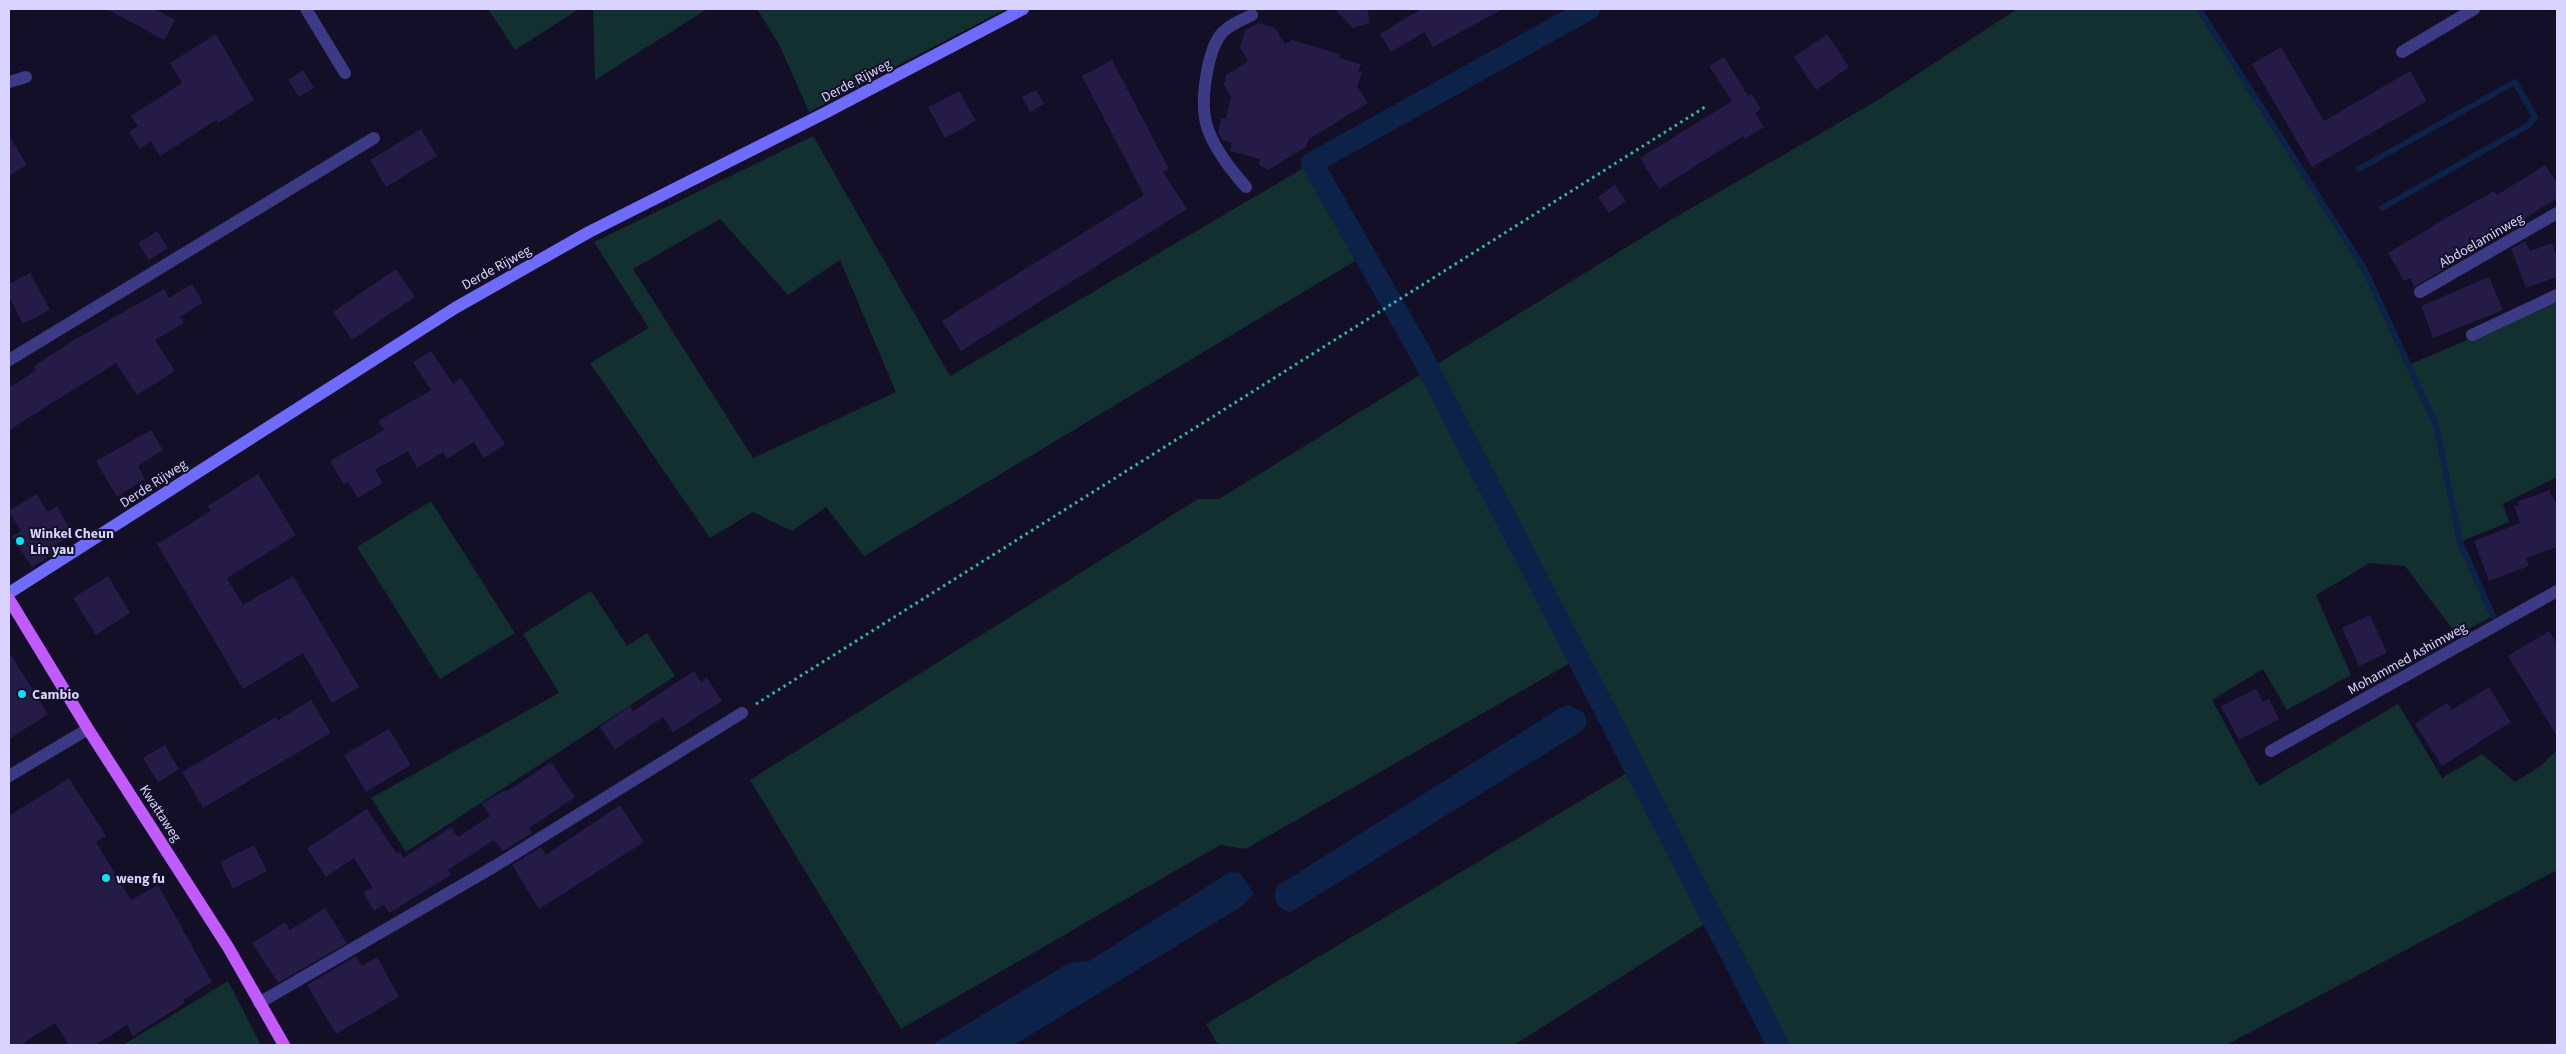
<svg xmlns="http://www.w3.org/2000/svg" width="2566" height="1054" font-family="'Source Sans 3',sans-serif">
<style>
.green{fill:#12302f;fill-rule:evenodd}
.water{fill:#0c2248}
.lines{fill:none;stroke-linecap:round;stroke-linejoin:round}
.stream{stroke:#0c2248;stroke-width:6}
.canal{stroke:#0c2248;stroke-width:22}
.building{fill:#241b47}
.path{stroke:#2fb8b0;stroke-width:3;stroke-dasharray:2.5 4;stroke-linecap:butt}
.lane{stroke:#3d3a85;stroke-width:12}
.street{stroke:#3d3a85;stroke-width:12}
.secondary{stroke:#6f6bff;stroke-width:12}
.primary{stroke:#c25bff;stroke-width:12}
.poi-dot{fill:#00e5ff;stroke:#130f26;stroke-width:2}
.labels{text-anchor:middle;stroke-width:4;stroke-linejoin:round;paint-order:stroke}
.street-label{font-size:14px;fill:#d9d4ff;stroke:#130f26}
.poi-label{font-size:14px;font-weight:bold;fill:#d9d4ff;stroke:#130f26;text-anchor:start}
</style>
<rect width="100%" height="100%" fill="#130f26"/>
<g class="green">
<path d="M 488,9 L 579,9 L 515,50 Z"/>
<path d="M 593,9 L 707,9 L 595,80 Z"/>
<path d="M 757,9 L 1006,9 L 809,112 L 779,44 Z"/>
<path d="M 2017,9 L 2199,9 L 2365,270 L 2408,365 L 2557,302 L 2557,477 L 2503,504 L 2509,522 L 2460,542 L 2493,616 L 2457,635 L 2405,566 L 2370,563 L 2316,595 L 2351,675 L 2287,710 L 2263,669 L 2212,700 L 2259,786 L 2398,704 L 2442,778 L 2482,754 L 2515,782 L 2541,766 L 2557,750 L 2557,870 L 2226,1045 L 1778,1045 L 1712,919 L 1514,1045 L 1218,1045 L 1206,1024 L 1634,769 L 1577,659 L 1246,849 L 1220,845 L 901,1029 L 750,780 L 1198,499 L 1219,499 L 1669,221 L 1878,100 Z"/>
<path d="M 813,136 L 950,376 L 1312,163 L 1365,255 L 864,556 L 826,507 L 792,531 L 753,512 L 710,538 L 590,363 L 649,328 L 594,242 ZM 720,219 L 788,295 L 840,260 L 896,392 L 753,458 L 633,269 Z"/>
<path d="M 431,501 L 515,633 L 440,679 L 357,547 Z"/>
<path d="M 591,591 L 627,646 L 647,633 L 675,676 L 406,852 L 371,798 L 559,693 L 523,634 Z"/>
<path d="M 228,981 L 260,1043 L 257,1045 L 123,1045 Z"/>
</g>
<g class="water">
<path d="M 1569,705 L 1584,713 L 1587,723 L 1582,731 L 1291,912 C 1276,909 1272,899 1277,886 L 1560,708 Z"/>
<path d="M 1230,872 L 1240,873 L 1254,894 L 1242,906 L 1014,1045 L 932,1045 L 1069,963 L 1089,961 Z"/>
</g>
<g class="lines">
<g class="stream">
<path d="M 2199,9 L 2365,270 L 2436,425 L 2460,542 L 2493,616"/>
<path d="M 2359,169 L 2515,82 L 2535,117 L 2529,125 L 2382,208"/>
</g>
<path class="canal" d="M 1589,9 L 1312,163 L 1421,354 L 1778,1045"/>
</g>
<g class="building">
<path d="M 107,9 L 155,9 L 175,20 L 164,40 Z"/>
<path d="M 1335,9 L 1367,9 L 1370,23 L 1353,28 Z"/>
<path d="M 1421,9 L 1503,9 L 1433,47 L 1425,32 L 1391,52 L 1380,34 Z"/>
<path d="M 1259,23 L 1275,28 L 1285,44 L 1292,40 L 1340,54 L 1339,58 L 1361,64 L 1358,71 L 1362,72 L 1357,86 L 1368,103 L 1309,139 L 1306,147 L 1268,170 L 1259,165 L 1260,159 L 1230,151 L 1232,143 L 1222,140 L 1218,132 L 1221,118 L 1226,119 L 1231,97 L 1224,85 L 1226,75 L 1248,61 L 1240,48 L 1245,30 Z"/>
<path d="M 216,34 L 254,100 L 218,123 L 216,120 L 160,156 L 151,141 L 140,149 L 129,132 L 138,126 L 131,116 L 182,83 L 170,63 Z"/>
<path d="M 1827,34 L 1849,67 L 1816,90 L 1794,57 Z"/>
<path d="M 2281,47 L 2324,121 L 2410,71 L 2427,101 L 2312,167 L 2252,64 Z"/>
<path d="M 1724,57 L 1748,96 L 1752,94 L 1761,109 L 1755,113 L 1764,127 L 1745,139 L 1743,136 L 1659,189 L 1640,158 L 1732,101 L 1709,66 Z"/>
<path d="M 1112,60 L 1169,169 L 1163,172 L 1187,209 L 961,351 L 942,321 L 1144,195 L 1082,76 Z"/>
<path d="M 303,70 L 314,88 L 299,97 L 288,80 Z"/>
<path d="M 1036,90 L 1044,104 L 1030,112 L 1022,97 Z"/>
<path d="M 959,91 L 976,121 L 945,138 L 928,107 Z"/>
<path d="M 421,129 L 437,156 L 386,187 L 370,160 Z"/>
<path d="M 9,135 L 27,165 L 9,176 Z"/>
<path d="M 2545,165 L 2557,183 L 2557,198 L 2515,225 L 2516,227 L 2479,248 L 2477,245 L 2446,264 L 2448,267 L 2414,287 L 2410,278 L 2404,281 L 2388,253 L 2453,214 L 2494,191 L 2497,195 Z"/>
<path d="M 1615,185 L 1626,201 L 1609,213 L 1598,197 Z"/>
<path d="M 157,231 L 168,248 L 149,260 L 138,243 Z"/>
<path d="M 2525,241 L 2530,251 L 2552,243 L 2557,258 L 2557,277 L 2526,288 L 2511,249 Z"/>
<path d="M 396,269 L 415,297 L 352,340 L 333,312 Z"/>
<path d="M 30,273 L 50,310 L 23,324 L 9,296 L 9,284 Z"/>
<path d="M 2489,277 L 2503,310 L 2433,338 L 2421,306 Z"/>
<path d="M 192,284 L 203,303 L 180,317 L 184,323 L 155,340 L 175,371 L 137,395 L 116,363 L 9,430 L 9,388 L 36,370 L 34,366 L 74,340 L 164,289 L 169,298 Z"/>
<path d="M 431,351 L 453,384 L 461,378 L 505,444 L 484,458 L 474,442 L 447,459 L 443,452 L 417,468 L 408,451 L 375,470 L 383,483 L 358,498 L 348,482 L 344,485 L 330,461 L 384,430 L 378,421 L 431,390 L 413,362 Z"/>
<path d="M 151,430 L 163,450 L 138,466 L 145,479 L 117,497 L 96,461 Z"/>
<path d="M 258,474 L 296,535 L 227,578 L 243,605 L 293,576 L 359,687 L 332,703 L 303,653 L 243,689 L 157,544 L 211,511 L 208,506 Z"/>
<path d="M 2549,490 L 2557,505 L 2557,547 L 2526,558 L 2529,566 L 2489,581 L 2474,541 L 2520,523 L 2514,506 L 2519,505 L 2517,502 Z"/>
<path d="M 37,494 L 47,512 L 57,506 L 73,534 L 57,544 L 61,550 L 32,567 L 12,536 L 21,531 L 9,511 Z"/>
<path d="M 108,576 L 130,613 L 96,635 L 73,598 Z"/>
<path d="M 2370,615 L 2387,653 L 2359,666 L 2342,628 Z"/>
<path d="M 2549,631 L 2557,644 L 2557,736 L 2508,656 Z"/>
<path d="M 9,652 L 48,714 L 9,739 Z"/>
<path d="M 694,671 L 701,682 L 707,678 L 722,701 L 673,732 L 663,717 L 615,749 L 600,727 L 630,706 L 633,711 Z"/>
<path d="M 2489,687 L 2511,722 L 2442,766 L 2415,724 L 2447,703 L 2452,710 Z"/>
<path d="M 2256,689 L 2263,702 L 2269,699 L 2279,719 L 2239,740 L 2221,706 Z"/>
<path d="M 311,700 L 331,733 L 203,808 L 182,772 L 276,717 L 278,720 Z"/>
<path d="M 389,729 L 411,765 L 366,792 L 344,755 Z"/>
<path d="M 165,745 L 179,769 L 158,783 L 143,758 Z"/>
<path d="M 551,762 L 575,797 L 529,828 L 532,833 L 503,851 L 494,840 L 448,870 L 451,875 L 389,913 L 384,905 L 374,911 L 363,893 L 372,887 L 354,858 L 326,877 L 307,848 L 367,809 L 397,854 L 400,852 L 403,858 L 451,827 L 458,837 L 490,816 L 482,804 L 505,790 L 506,792 Z"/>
<path d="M 69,778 L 106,836 L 96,842 L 131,900 L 158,885 L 212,982 L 183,1000 L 185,1003 L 133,1036 L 127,1025 L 95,1045 L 69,1045 L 55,1023 L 21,1045 L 9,1045 L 9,816 Z"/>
<path d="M 620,805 L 644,842 L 539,909 L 512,865 L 541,847 L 546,855 Z"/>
<path d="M 254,845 L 267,871 L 233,889 L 220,862 Z"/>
<path d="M 325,908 L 347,943 L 278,983 L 252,943 L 285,922 L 290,930 Z"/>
<path d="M 356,956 L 362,966 L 377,957 L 399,997 L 336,1034 L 307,985 Z"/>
</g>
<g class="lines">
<path class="path" d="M 756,704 L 1705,107"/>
<g class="lane">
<path d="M 2402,52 L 2474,9"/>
<path d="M 9,82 L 26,77"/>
<path d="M 1246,187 C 1230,169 1209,143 1205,118 C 1201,96 1208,49 1222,33 C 1230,24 1242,20 1252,15"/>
<path d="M 2420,292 L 2557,213"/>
<path d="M 2472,335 L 2557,295"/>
<path d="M 9,360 L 374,138"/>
<path d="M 259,1003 L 495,866 L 742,713"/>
</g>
<g class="street">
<path d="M 306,9 L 345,73"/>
<path d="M 2271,751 L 2557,591"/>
<path d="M 9,776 L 88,729"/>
</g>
<path class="secondary" d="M 9,593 L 455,308 L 589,232 L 825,113 L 1023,9"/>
<path class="primary" d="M 9,599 L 88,729 L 228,947 L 284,1045"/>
</g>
<g class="poi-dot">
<circle cx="20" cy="541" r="5"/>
<circle cx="22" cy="694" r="5"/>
<circle cx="106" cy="878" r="5"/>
</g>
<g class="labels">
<g class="street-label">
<text transform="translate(856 80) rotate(-28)" y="5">Derde Rijweg</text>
<text transform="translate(2481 240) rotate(-30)" y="5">Abdoelaminweg</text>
<text transform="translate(496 267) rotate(-29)" y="5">Derde Rijweg</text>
<text transform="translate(153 483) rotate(-33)" y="5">Derde Rijweg</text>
<text transform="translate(2407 658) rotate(-29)" y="5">Mohammed Ashimweg</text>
<text transform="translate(161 813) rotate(57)" y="5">Kwattaweg</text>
</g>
<g class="poi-label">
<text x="30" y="538">Winkel Cheun<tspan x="30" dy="16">Lin yau</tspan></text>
<text x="32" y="699">Cambio</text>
<text x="116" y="883">weng fu</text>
</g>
</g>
<rect width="2566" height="1054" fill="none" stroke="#d9d4ff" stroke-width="20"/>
</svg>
